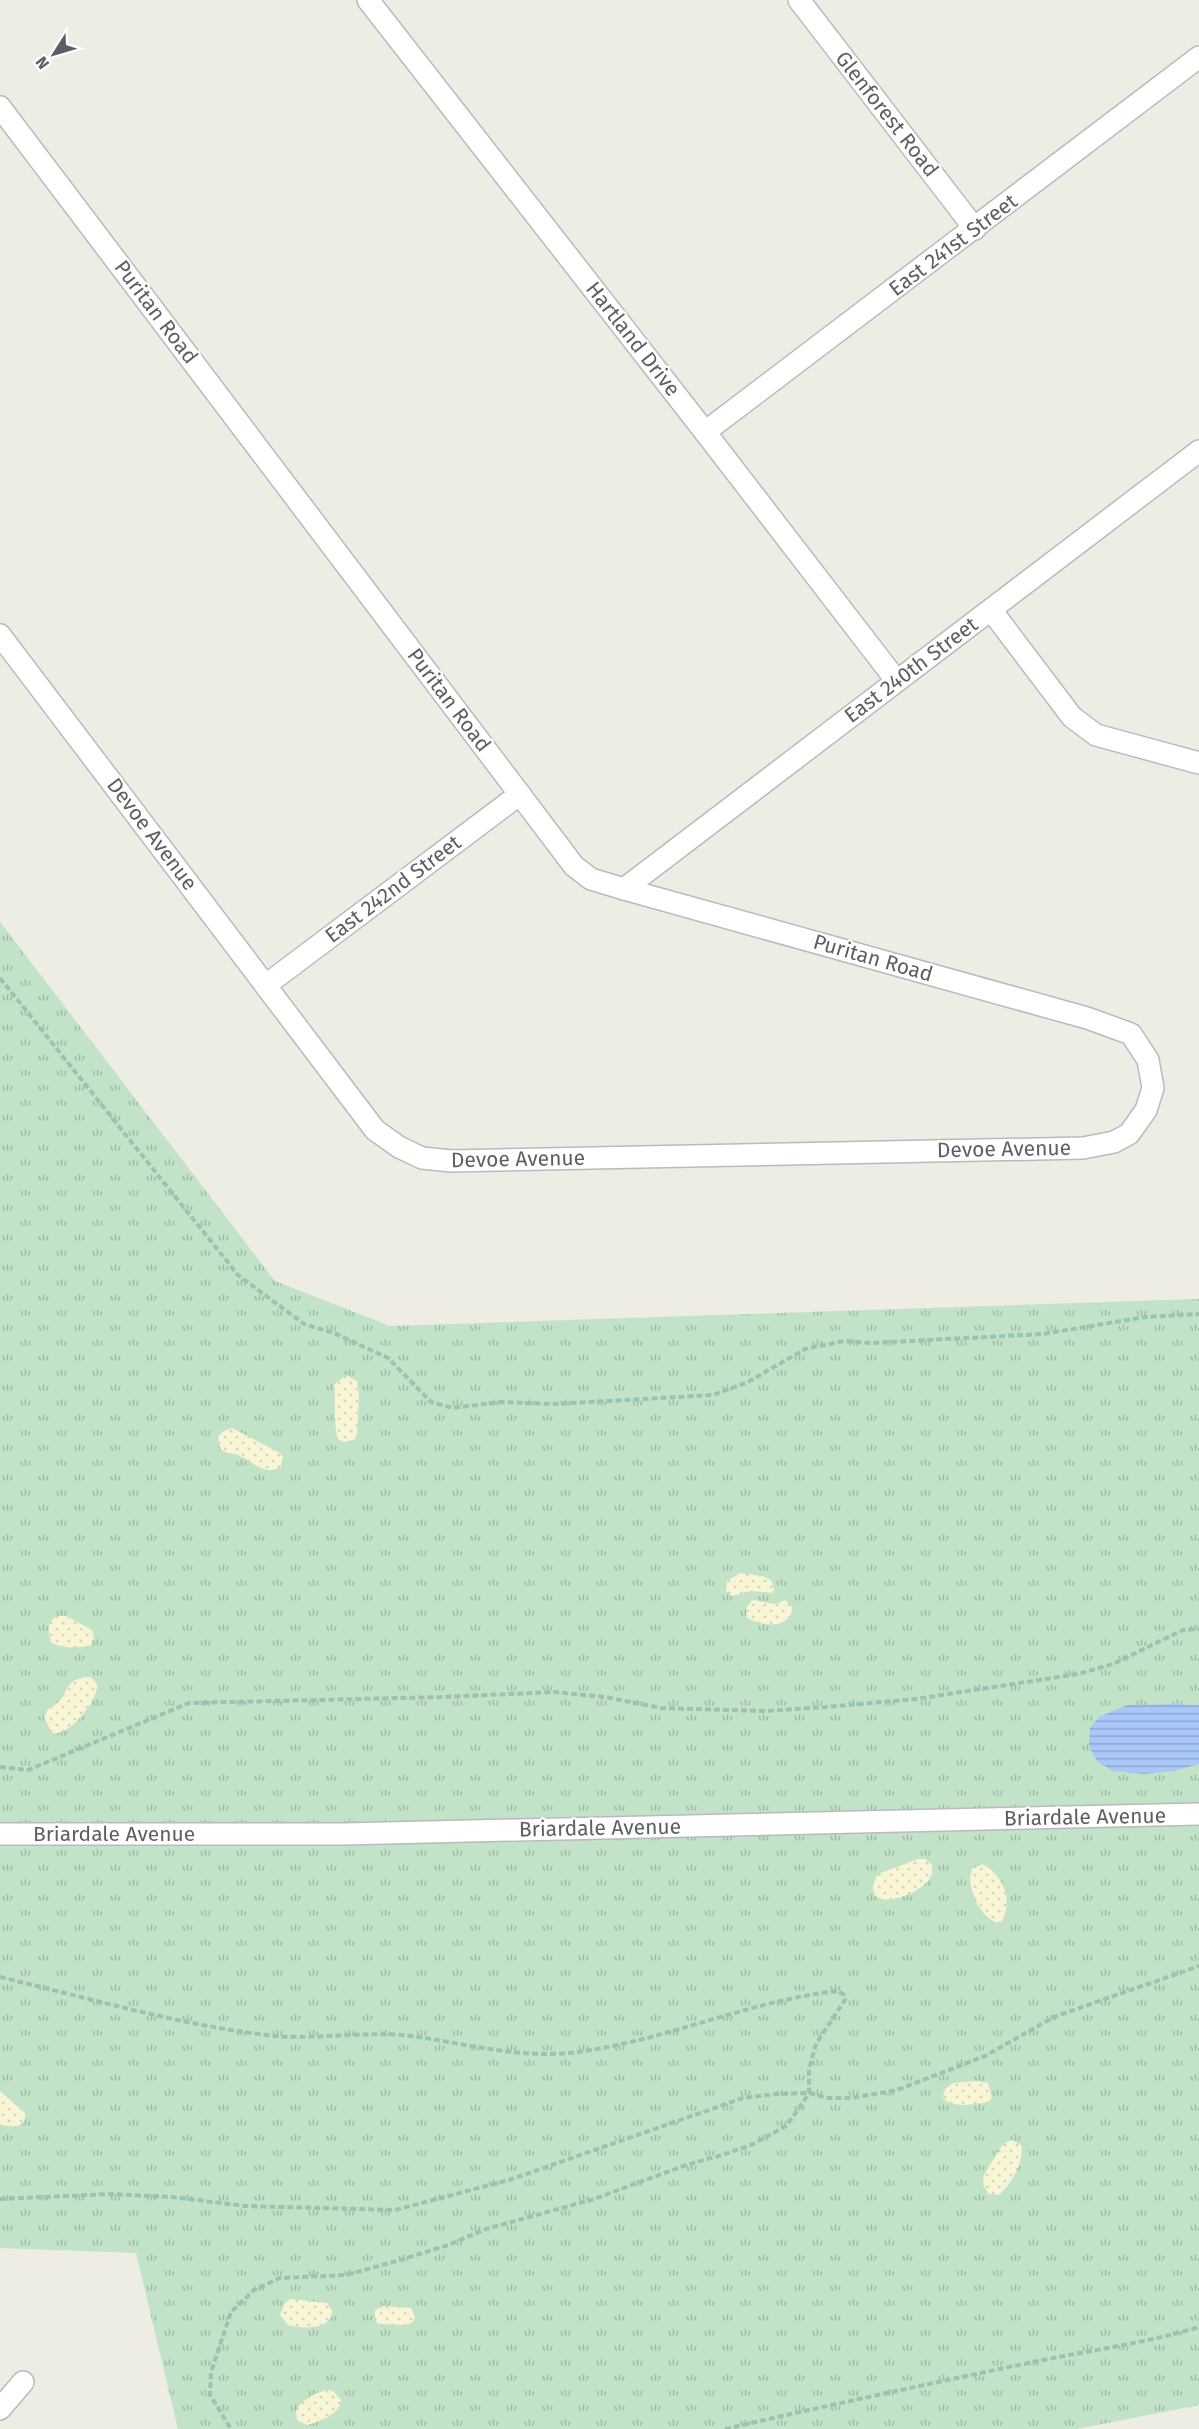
<svg xmlns="http://www.w3.org/2000/svg" width="1199" height="2429" font-family="'Fira Sans',sans-serif">
<style>
.grass{fill:url(#grass-tufts)}
.sand{fill:url(#sand-dots)}
.water{fill:url(#water-rules)}
.lines{fill:none;stroke-linecap:round;stroke-linejoin:round}
.minor-casing{stroke:#b9babf;stroke-width:24}
.path{stroke:#9cc3ae;stroke-width:4;stroke-dasharray:6 3;stroke-linecap:butt}
.minor{stroke:#fff;stroke-width:21}
.labels{text-anchor:middle;stroke-width:4.5;stroke-linejoin:round;paint-order:stroke}
.street-label{font-size:21px;fill:#5c5e63;stroke:#fff}
</style>
<defs>
<pattern id="grass-tufts" width="24" height="20" patternUnits="userSpaceOnUse" patternTransform="scale(1.5)"><rect width="24" height="20" fill="#c2e3c8"/><path d="M3 7l-1-3M5 7V3M7 7l1-3M15 17l-1-3M17 17v-4M19 17l1-3" fill="none" stroke="#a1bba6"/></pattern>
<pattern id="sand-dots" width="8" height="8" patternUnits="userSpaceOnUse" patternTransform="scale(1.5)"><rect width="8" height="8" fill="#f8f5d5"/><path d="M2 2h.1M6 6h.1" fill="none" stroke="#d7d4ba" stroke-width="1.8" stroke-linecap="round"/></pattern>
<pattern id="water-rules" width="6" height="5" patternUnits="userSpaceOnUse" patternTransform="scale(1.5)"><rect width="6" height="5" fill="#a9c8f9"/><path d="M0 2.5h6" fill="none" stroke="#8da6cd"/></pattern>
</defs>
<rect width="100%" height="100%" fill="#edede4"/>
<path class="grass" d="M 0,922 L 275,1281 L 390,1326 L 1199,1299 L 1199,2405 L 1077,2429 L 178,2429 L 136,2253 L 0,2248 Z"/>
<g class="sand">
<path d="M 346,1375 L 357,1381 L 359,1396 L 357,1434 L 355,1439 L 345,1442 L 339,1440 C 333,1432 336,1398 334,1385 Z"/>
<path d="M 232,1428 L 280,1453 L 283,1457 L 281,1467 C 262,1477 253,1460 237,1455 C 230,1453 226,1453 220,1449 L 218,1437 L 222,1432 Z"/>
<path d="M 740,1573 L 762,1576 L 771,1580 L 774,1590 L 772,1593 L 751,1591 L 732,1596 L 726,1591 L 727,1581 Z"/>
<path d="M 753,1600 L 775,1604 L 785,1600 L 792,1607 C 792,1630 761,1626 747,1618 C 745,1610 746,1605 753,1600 Z"/>
<path d="M 57,1616 L 66,1616 L 92,1630 L 94,1638 L 90,1646 C 77,1648 61,1649 51,1642 C 48,1631 46,1622 57,1616 Z"/>
<path d="M 87,1677 L 91,1677 L 97,1684 C 99,1700 69,1737 52,1733 L 44,1717 C 46,1709 50,1709 56,1704 C 70,1694 61,1681 87,1677 Z"/>
<path d="M 918,1859 L 925,1859 L 932,1865 C 941,1894 851,1921 878,1874 Z"/>
<path d="M 982,1864 C 1002,1873 1014,1901 1002,1921 L 998,1923 C 980,1918 965,1885 972,1869 Z"/>
<path d="M 977,2081 L 988,2083 L 992,2098 L 988,2102 C 976,2104 952,2109 943,2098 L 945,2089 L 953,2083 Z"/>
<path d="M 0,2091 L 25,2113 C 27,2129 10,2128 0,2124 Z"/>
<path d="M 1012,2140 L 1021,2145 C 1025,2161 1011,2184 999,2195 L 989,2194 C 977,2181 986,2172 993,2160 C 999,2151 1001,2143 1012,2140 Z"/>
<path d="M 291,2299 L 327,2303 L 333,2312 C 329,2330 303,2329 288,2325 L 280,2315 L 285,2303 Z"/>
<path d="M 384,2306 L 411,2308 L 415,2317 L 413,2322 L 406,2325 L 378,2324 L 375,2319 L 375,2310 Z"/>
<path d="M 328,2390 L 333,2391 L 341,2400 C 339,2415 321,2421 307,2425 L 297,2420 L 296,2411 C 301,2400 316,2392 328,2390 Z"/>
</g>
<path class="water" d="M 1175,1704 L 1199,1705 L 1199,1764 L 1174,1771 L 1144,1774 L 1113,1771 L 1097,1761 L 1089,1746 L 1090,1728 L 1099,1717 L 1127,1705 Z"/>
<g class="lines">
<defs>
<g id="minor">
<path d="M 368,0 L 705,432 L 896,680"/>
<path d="M 799,0 L 975,229"/>
<path d="M 0,107 L 574,866 L 591,879 L 624,889 L 1087,1018 L 1131,1034 L 1148,1060 L 1153,1088 L 1146,1110 L 1129,1134 L 1114,1142 L 1083,1148 L 451,1161 L 422,1158 L 399,1147 L 375,1130 L 0,635"/>
<path d="M 705,432 L 1199,57"/>
<path d="M 991,610 L 1072,717 L 1096,735 L 1199,763"/>
<path d="M 624,889 L 1199,451"/>
<path d="M 266,985 L 520,794"/>
<path d="M 0,1834 L 344,1834 L 1199,1814"/>
<path d="M 0,2409 L 23,2382"/>
</g>
</defs>
<use href="#minor" class="minor-casing"/>
<g class="path">
<path d="M 0,978 L 238,1275 L 304,1324 L 334,1333 L 388,1358 L 431,1402 L 453,1408 L 501,1402 L 553,1404 L 713,1395 L 748,1382 L 805,1349 L 844,1341 L 871,1343 L 1043,1334 L 1145,1317 L 1199,1314"/>
<path d="M 0,1767 L 28,1770 L 189,1703 L 443,1697 L 554,1692 L 605,1697 L 661,1708 L 766,1711 L 826,1707 L 916,1699 L 1078,1674 L 1113,1664 L 1183,1630 L 1199,1629"/>
<path d="M 0,1977 C 88,1998 176,2024 266,2035 C 314,2041 363,2030 411,2036 C 463,2043 516,2058 569,2053 C 661,2043 746,2001 838,1991 L 844,1995 L 845,2000 L 816,2044 L 809,2069 L 809,2093 L 800,2107 L 786,2126 L 753,2144 L 722,2155 L 686,2165 L 594,2199 L 486,2229 L 448,2245 L 397,2261 L 346,2275 L 280,2278 L 254,2290 L 231,2312 L 211,2372 L 210,2395 L 231,2429"/>
<path d="M 0,2199 L 110,2194 L 173,2197 L 245,2206 L 395,2210 L 509,2180 L 743,2098 L 776,2094 L 809,2093 L 828,2098 L 851,2098 L 897,2090 L 985,2056 L 1054,2017 L 1199,1966"/>
<path d="M 725,2429 C 829,2405 933,2383 1038,2361 C 1092,2350 1146,2343 1199,2327"/>
</g>
<use href="#minor" class="minor"/>
</g>
<g class="labels">
<g class="street-label">
<text transform="translate(887 114) rotate(52)" y="7">Glenforest Road</text>
<text transform="translate(953 245) rotate(-37)" y="7">East 241st Street</text>
<text transform="translate(156 312) rotate(53)" y="7">Puritan Road</text>
<text transform="translate(633 339) rotate(52)" y="7">Hartland Drive</text>
<text transform="translate(911 670) rotate(-37)" y="7">East 240th Street</text>
<text transform="translate(449 700) rotate(53)" y="7">Puritan Road</text>
<text transform="translate(152 834) rotate(53)" y="7">Devoe Avenue</text>
<text transform="translate(393 889) rotate(-37)" y="7">East 242nd Street</text>
<text transform="translate(873 958) rotate(16)" y="7">Puritan Road</text>
<text transform="translate(1004 1149) rotate(-1)" y="7">Devoe Avenue</text>
<text transform="translate(518 1159) rotate(-1)" y="7">Devoe Avenue</text>
<text transform="translate(1085 1817) rotate(-1)" y="7">Briardale Avenue</text>
<text transform="translate(600 1828) rotate(-1)" y="7">Briardale Avenue</text>
<text x="114" y="1841">Briardale Avenue</text>
</g>
</g>
<g transform="translate(54 54) rotate(233)" stroke="#ffffff" stroke-width="4.5" paint-order="stroke">
<path d="M0-4.5L10 22L0 15L-10 22Z" fill="#5c5e63"/>
<text y="-9" font-size="16" font-weight="bold" text-anchor="middle" fill="#5c5e63">N</text>
</g>
</svg>
